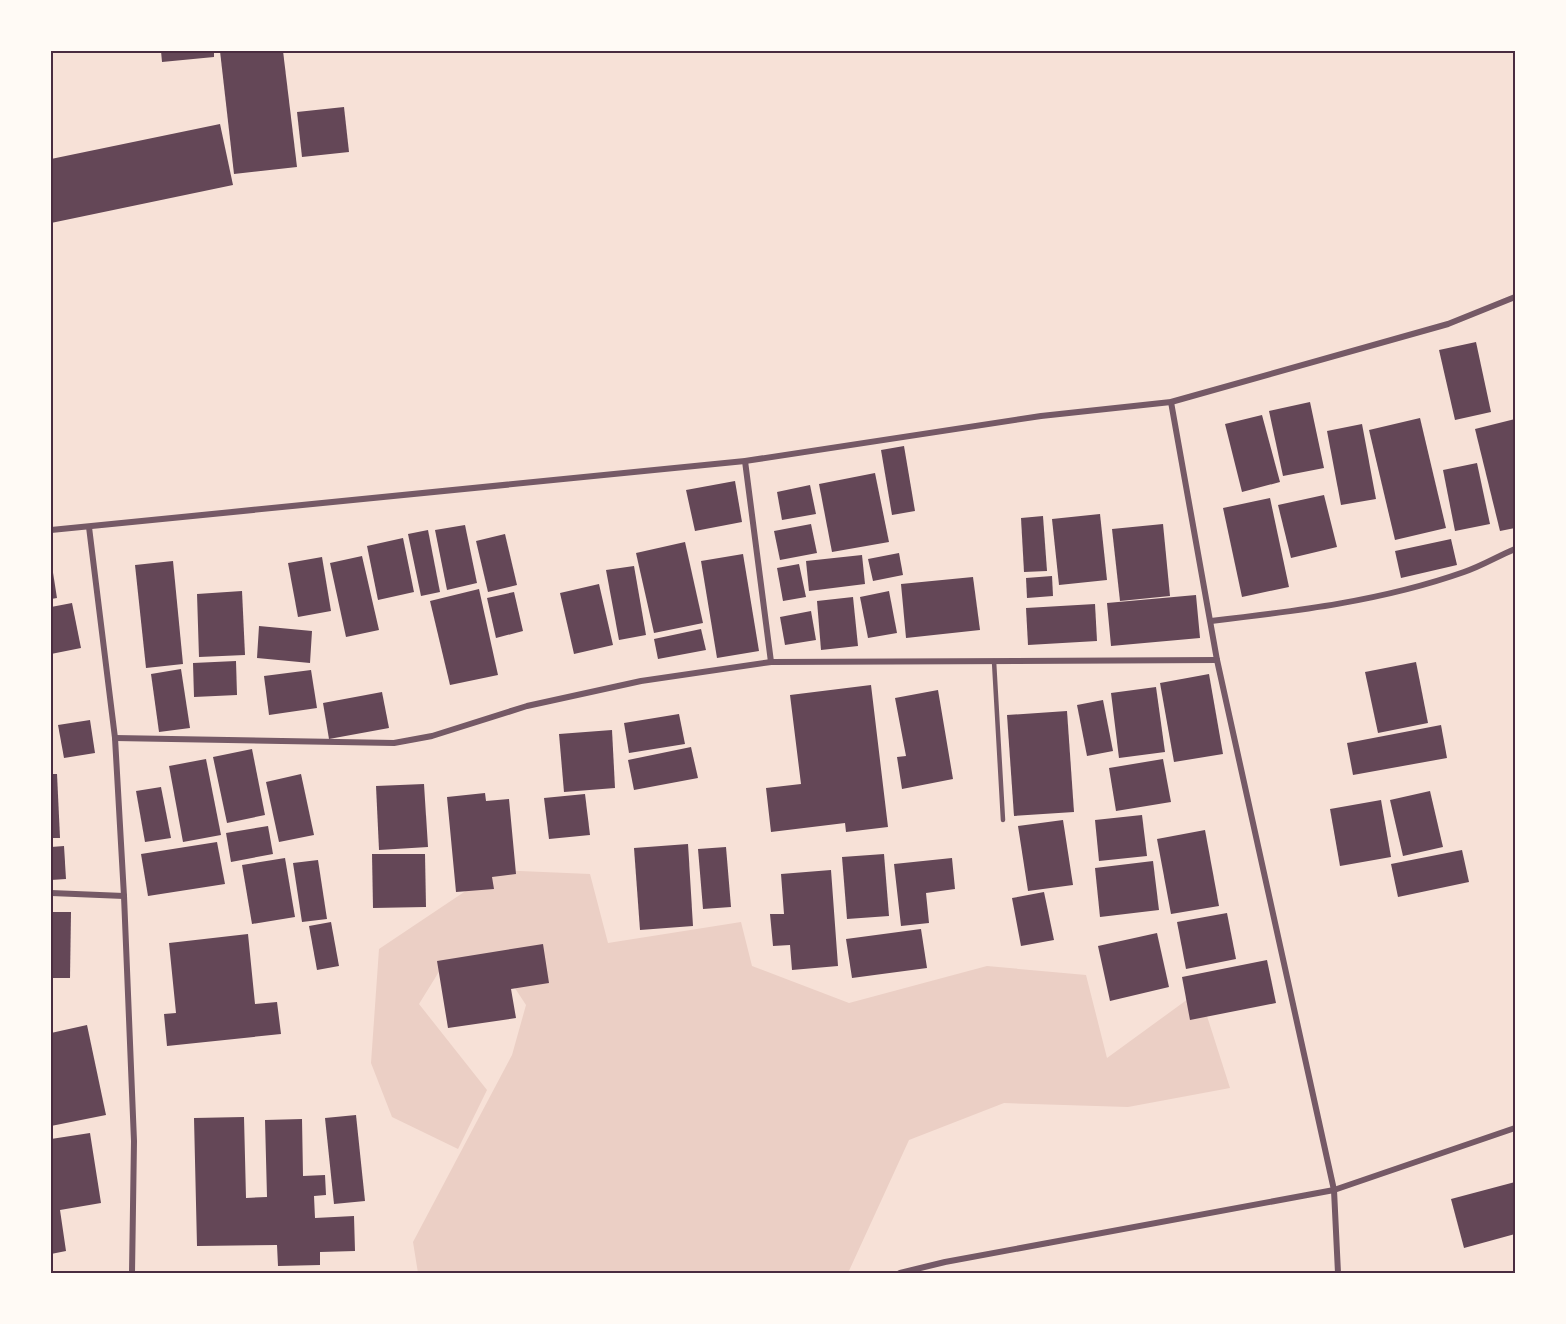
<svg xmlns="http://www.w3.org/2000/svg" width="1566" height="1324" font-family="'Archivo Narrow',sans-serif">
<style>
.green{fill:#ebcfc5}
.building{fill:#644757}
.lines{fill:none;stroke-linecap:round;stroke-linejoin:round}
.service{stroke:#755966;stroke-width:4.5}
.minor{stroke:#755966;stroke-width:6}
.neatline{fill:none;stroke:#4a2c40;stroke-width:2}
</style>
<rect width="100%" height="100%" fill="#f7e1d7"/>
<path class="green" d="M 497,870 L 590,874 L 608,943 L 741,922 L 752,966 L 849,1003 L 987,966 L 1086,975 L 1107,1058 L 1199,991 L 1230,1088 L 1128,1107 L 1004,1103 L 909,1140 L 848,1273 L 418,1273 L 413,1242 L 512,1055 L 526,1005 L 507,976 L 440,970 L 419,1004 L 487,1090 L 458,1149 L 392,1117 L 371,1063 L 379,949 Z"/>
<g class="building">
<path d="M 161,51 L 214,51 L 214,57 L 162,62 Z"/>
<path d="M 220,51 L 283,51 L 297,167 L 234,174 Z"/>
<path d="M 344,107 L 349,152 L 302,157 L 297,112 Z"/>
<path d="M 220,124 L 233,185 L 51,223 L 51,159 Z"/>
<path d="M 1476,342 L 1491,412 L 1455,420 L 1439,350 Z"/>
<path d="M 1310,402 L 1324,468 L 1283,476 L 1269,411 Z"/>
<path d="M 1262,415 L 1280,482 L 1242,492 L 1225,424 Z"/>
<path d="M 1420,418 L 1446,528 L 1395,540 L 1369,430 Z"/>
<path d="M 1515,419 L 1515,528 L 1500,531 L 1475,429 Z"/>
<path d="M 1362,424 L 1376,499 L 1341,505 L 1327,431 Z"/>
<path d="M 904,446 L 915,511 L 892,515 L 881,450 Z"/>
<path d="M 1477,463 L 1490,524 L 1455,531 L 1443,470 Z"/>
<path d="M 875,473 L 889,542 L 832,552 L 819,484 Z"/>
<path d="M 735,481 L 742,522 L 695,531 L 686,490 Z"/>
<path d="M 810,485 L 816,514 L 782,520 L 777,492 Z"/>
<path d="M 1324,495 L 1337,547 L 1291,558 L 1278,505 Z"/>
<path d="M 1270,498 L 1289,587 L 1242,597 L 1223,508 Z"/>
<path d="M 1100,514 L 1107,580 L 1059,585 L 1052,519 Z"/>
<path d="M 1043,516 L 1047,571 L 1024,572 L 1021,518 Z"/>
<path d="M 811,524 L 817,553 L 780,560 L 774,531 Z"/>
<path d="M 1163,524 L 1170,596 L 1120,601 L 1112,529 Z"/>
<path d="M 465,525 L 477,583 L 447,590 L 435,530 Z"/>
<path d="M 428,530 L 440,592 L 421,596 L 408,534 Z"/>
<path d="M 505,534 L 517,585 L 488,592 L 476,541 Z"/>
<path d="M 403,538 L 414,592 L 378,600 L 367,546 Z"/>
<path d="M 1451,539 L 1457,565 L 1401,578 L 1395,551 Z"/>
<path d="M 685,542 L 703,623 L 654,633 L 636,553 Z"/>
<path d="M 899,553 L 903,575 L 873,581 L 868,559 Z"/>
<path d="M 743,554 L 759,651 L 717,658 L 701,561 Z"/>
<path d="M 862,555 L 865,584 L 809,591 L 806,561 Z"/>
<path d="M 362,556 L 379,630 L 346,637 L 330,563 Z"/>
<path d="M 322,557 L 331,611 L 298,617 L 288,563 Z"/>
<path d="M 51,560 L 57,598 L 51,599 Z"/>
<path d="M 173,561 L 183,664 L 146,668 L 135,565 Z"/>
<path d="M 799,564 L 806,597 L 783,601 L 777,568 Z"/>
<path d="M 634,566 L 646,635 L 619,640 L 606,570 Z"/>
<path d="M 1052,576 L 1053,596 L 1027,598 L 1026,578 Z"/>
<path d="M 973,577 L 980,630 L 906,638 L 901,584 Z"/>
<path d="M 599,584 L 613,645 L 574,654 L 560,593 Z"/>
<path d="M 479,589 L 498,675 L 450,685 L 430,601 Z"/>
<path d="M 242,591 L 245,655 L 199,657 L 197,594 Z"/>
<path d="M 889,591 L 897,633 L 868,638 L 860,597 Z"/>
<path d="M 514,592 L 523,631 L 496,638 L 487,598 Z"/>
<path d="M 1196,595 L 1200,638 L 1111,646 L 1107,603 Z"/>
<path d="M 853,597 L 858,646 L 821,650 L 817,601 Z"/>
<path d="M 72,603 L 81,648 L 51,654 L 51,607 Z"/>
<path d="M 1095,604 L 1097,641 L 1028,645 L 1026,608 Z"/>
<path d="M 811,611 L 816,640 L 785,645 L 780,617 Z"/>
<path d="M 259,626 L 312,631 L 310,663 L 257,658 Z"/>
<path d="M 701,629 L 706,650 L 658,659 L 654,639 Z"/>
<path d="M 236,661 L 237,695 L 194,697 L 193,663 Z"/>
<path d="M 1416,662 L 1428,723 L 1378,733 L 1365,672 Z"/>
<path d="M 181,669 L 190,728 L 159,732 L 151,674 Z"/>
<path d="M 311,670 L 317,708 L 269,715 L 264,676 Z"/>
<path d="M 1209,674 L 1223,754 L 1174,762 L 1160,683 Z"/>
<path d="M 871,685 L 888,827 L 846,832 L 845,823 L 771,832 L 766,788 L 801,784 L 790,695 Z"/>
<path d="M 1156,687 L 1165,752 L 1119,758 L 1111,693 Z"/>
<path d="M 938,690 L 953,779 L 902,789 L 897,757 L 906,756 L 895,698 Z"/>
<path d="M 382,692 L 389,728 L 329,739 L 323,703 Z"/>
<path d="M 1103,700 L 1113,751 L 1087,756 L 1077,705 Z"/>
<path d="M 1067,711 L 1074,812 L 1014,816 L 1007,715 Z"/>
<path d="M 679,714 L 685,744 L 629,753 L 624,723 Z"/>
<path d="M 90,720 L 95,753 L 64,758 L 58,725 Z"/>
<path d="M 1441,725 L 1447,758 L 1353,775 L 1347,743 Z"/>
<path d="M 612,730 L 615,788 L 564,792 L 559,734 Z"/>
<path d="M 691,747 L 698,778 L 634,790 L 628,760 Z"/>
<path d="M 252,749 L 265,815 L 227,823 L 213,757 Z"/>
<path d="M 206,759 L 221,835 L 183,842 L 169,766 Z"/>
<path d="M 1163,759 L 1171,802 L 1116,811 L 1109,768 Z"/>
<path d="M 51,774 L 57,774 L 60,838 L 51,838 Z"/>
<path d="M 301,774 L 314,835 L 279,842 L 266,782 Z"/>
<path d="M 424,784 L 428,847 L 379,850 L 376,786 Z"/>
<path d="M 161,787 L 171,838 L 145,842 L 136,791 Z"/>
<path d="M 1430,791 L 1443,847 L 1403,856 L 1390,800 Z"/>
<path d="M 485,793 L 486,801 L 509,799 L 516,874 L 492,877 L 494,889 L 456,892 L 447,797 Z"/>
<path d="M 585,794 L 590,835 L 549,839 L 544,798 Z"/>
<path d="M 1381,800 L 1391,857 L 1340,866 L 1330,809 Z"/>
<path d="M 1142,815 L 1147,856 L 1099,861 L 1095,820 Z"/>
<path d="M 1063,820 L 1073,885 L 1028,891 L 1018,826 Z"/>
<path d="M 268,826 L 273,854 L 231,862 L 226,833 Z"/>
<path d="M 1205,830 L 1219,906 L 1171,914 L 1157,839 Z"/>
<path d="M 217,842 L 225,884 L 148,896 L 141,854 Z"/>
<path d="M 688,844 L 693,926 L 640,930 L 634,848 Z"/>
<path d="M 64,846 L 66,879 L 51,880 L 51,847 Z"/>
<path d="M 726,847 L 731,907 L 703,909 L 698,849 Z"/>
<path d="M 1462,850 L 1469,882 L 1398,897 L 1391,864 Z"/>
<path d="M 372,854 L 425,854 L 426,907 L 373,908 Z"/>
<path d="M 884,854 L 889,916 L 847,919 L 842,857 Z"/>
<path d="M 285,858 L 295,917 L 252,924 L 242,865 Z"/>
<path d="M 952,858 L 955,889 L 926,893 L 929,923 L 901,926 L 894,864 Z"/>
<path d="M 318,860 L 327,919 L 302,922 L 293,863 Z"/>
<path d="M 1153,861 L 1159,910 L 1100,917 L 1095,868 Z"/>
<path d="M 831,870 L 838,966 L 792,970 L 790,945 L 773,946 L 770,914 L 784,914 L 781,874 Z"/>
<path d="M 1044,892 L 1054,940 L 1021,946 L 1012,898 Z"/>
<path d="M 51,912 L 71,912 L 70,978 L 51,978 Z"/>
<path d="M 1227,913 L 1236,959 L 1186,969 L 1177,922 Z"/>
<path d="M 331,922 L 339,966 L 317,970 L 309,926 Z"/>
<path d="M 921,929 L 927,968 L 852,978 L 846,939 Z"/>
<path d="M 1157,933 L 1169,987 L 1110,1001 L 1098,946 Z"/>
<path d="M 248,934 L 255,1004 L 277,1002 L 281,1034 L 167,1046 L 164,1014 L 176,1013 L 169,943 Z"/>
<path d="M 543,944 L 549,983 L 511,989 L 516,1018 L 448,1028 L 437,961 Z"/>
<path d="M 1267,960 L 1276,1003 L 1190,1020 L 1182,977 Z"/>
<path d="M 87,1025 L 106,1115 L 51,1126 L 51,1033 Z"/>
<path d="M 356,1115 L 365,1201 L 334,1204 L 325,1118 Z"/>
<path d="M 244,1117 L 246,1198 L 267,1197 L 265,1120 L 302,1119 L 303,1176 L 325,1175 L 326,1195 L 314,1196 L 315,1218 L 354,1216 L 355,1251 L 320,1252 L 320,1265 L 278,1266 L 277,1245 L 197,1246 L 194,1118 Z"/>
<path d="M 90,1133 L 101,1203 L 60,1210 L 66,1251 L 51,1254 L 51,1139 Z"/>
<path d="M 1515,1182 L 1515,1234 L 1464,1248 L 1451,1199 Z"/>
</g>
<g class="lines">
<path class="service" d="M 994,661 L 1003,820"/>
<g class="minor">
<path d="M 1171,402 L 1217,660 L 1334,1190 L 1338,1273"/>
<path d="M 745,461 L 771,662 L 1217,660"/>
<path d="M 89,527 L 115,738 L 124,896 L 134,1141 L 132,1273"/>
<path d="M 51,530 L 745,461 L 1041,416 L 1171,402 L 1448,324 L 1515,297"/>
<path d="M 1211,621 C 1297,611 1382,601 1464,572 C 1482,566 1498,556 1515,549"/>
<path d="M 115,738 L 394,743 L 432,736 L 527,706 L 641,681 L 771,662"/>
<path d="M 51,893 L 124,896"/>
<path d="M 900,1273 L 945,1262 L 1334,1190 L 1515,1128"/>
</g>
</g>
<rect width="1566" height="1324" fill="none" stroke="#fffaf5" stroke-width="105"/>
<rect x="52" y="52" width="1462" height="1220" class="neatline"/>
</svg>
